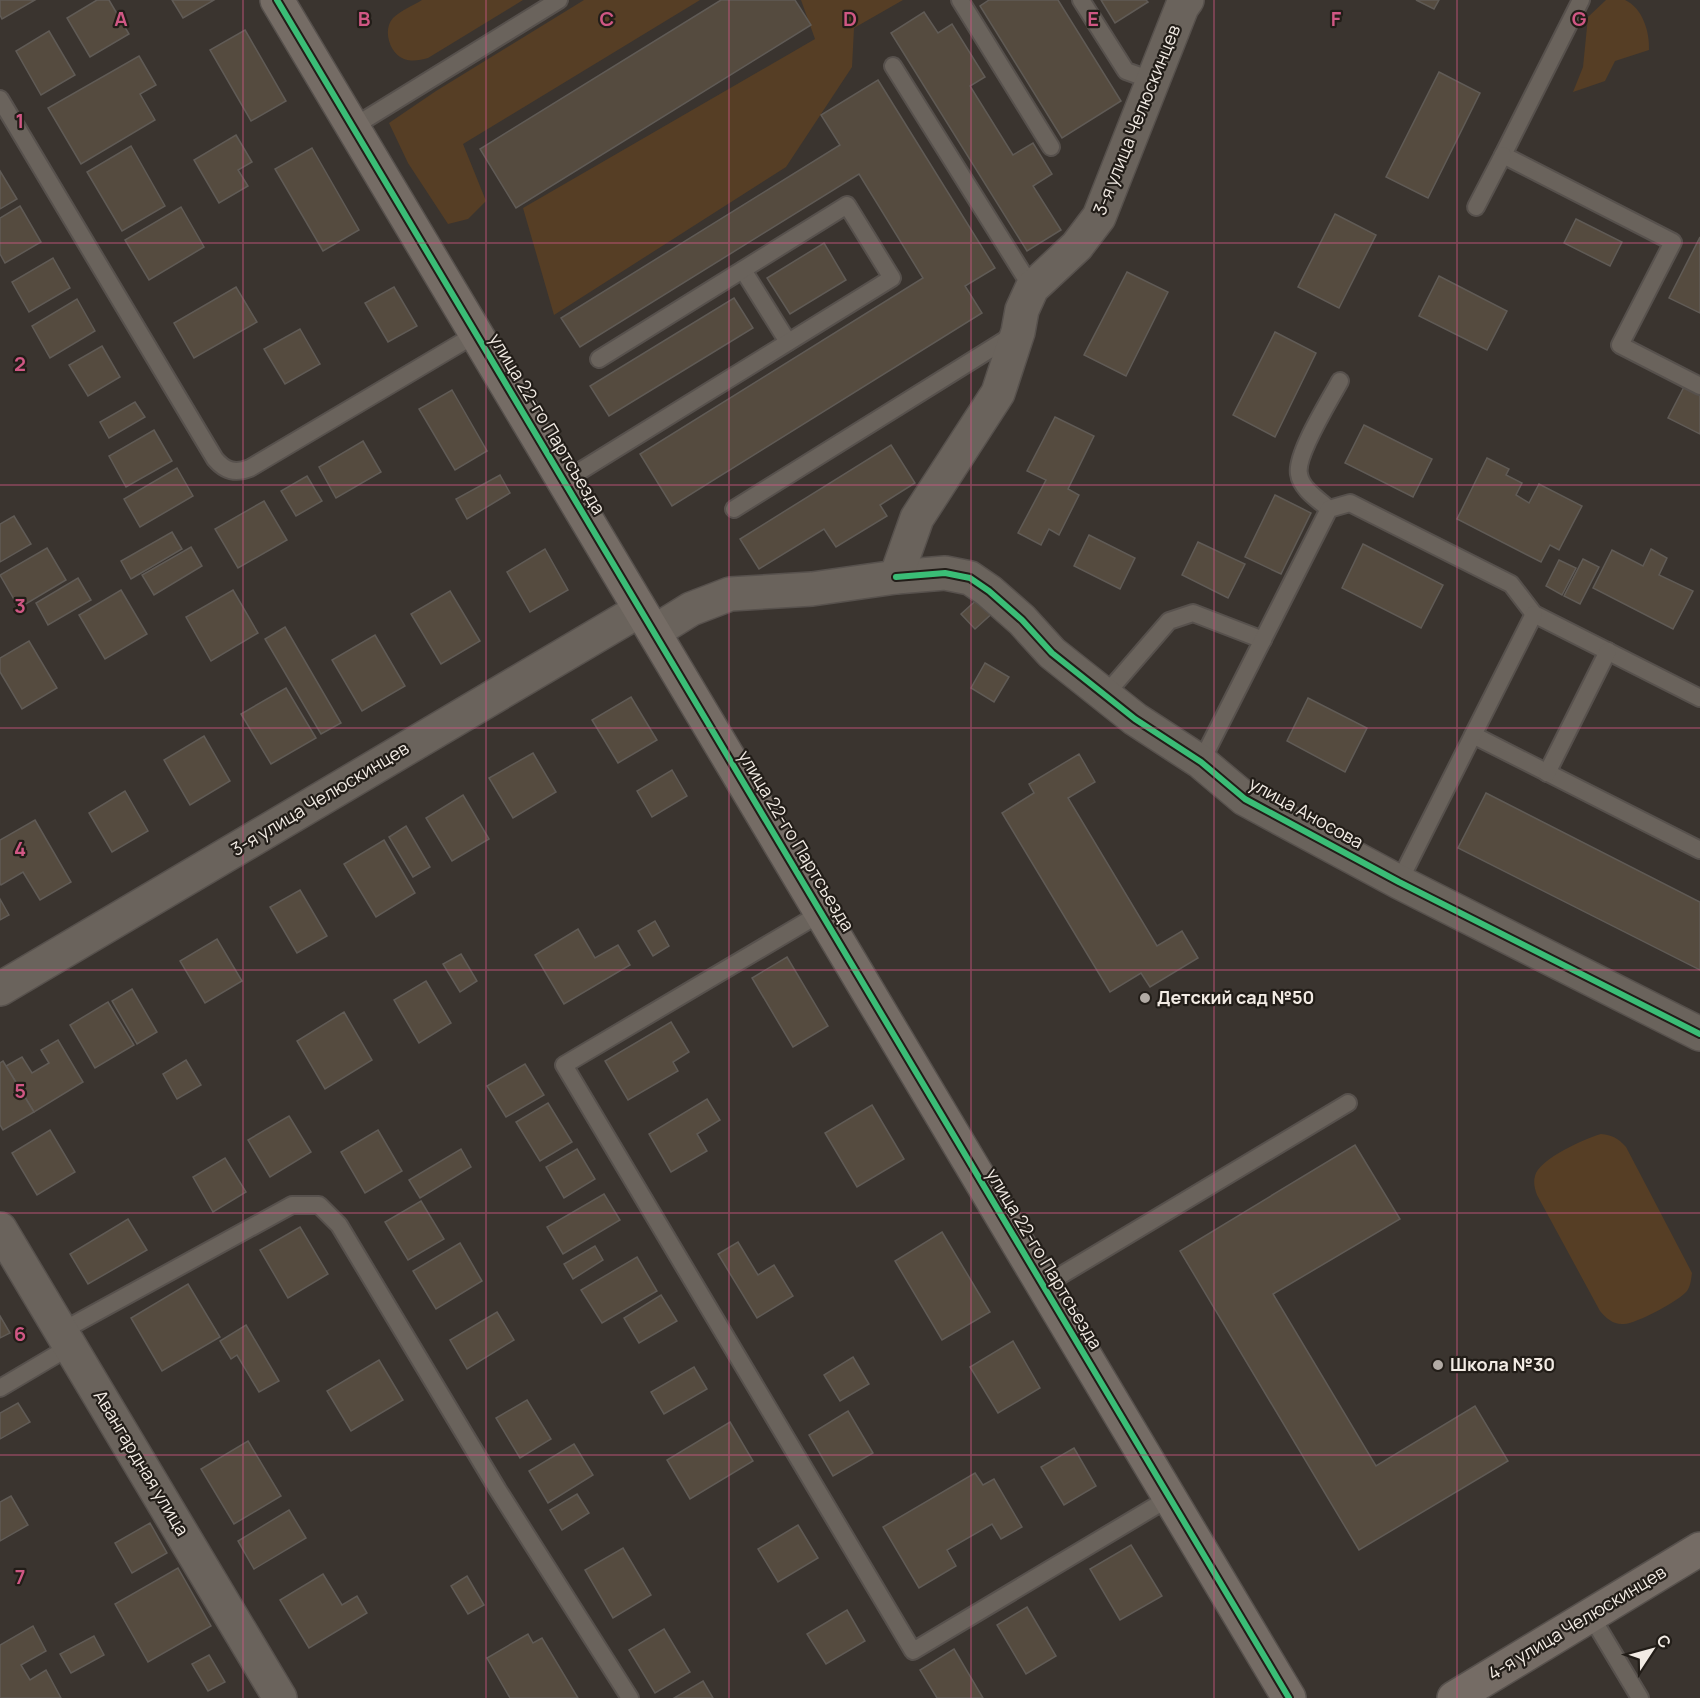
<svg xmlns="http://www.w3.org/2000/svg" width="1700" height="1698" font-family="Manrope,sans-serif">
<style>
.green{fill:#563e25}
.building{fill:#554b3f;stroke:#605b56;stroke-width:1.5}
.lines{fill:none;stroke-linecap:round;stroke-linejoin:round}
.lane-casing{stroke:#57514d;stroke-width:20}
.street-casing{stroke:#57514d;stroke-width:36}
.secondary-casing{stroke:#57514d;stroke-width:36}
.lane{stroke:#6a635c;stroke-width:16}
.street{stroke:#6a635c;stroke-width:33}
.secondary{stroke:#756c65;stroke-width:33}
.cycleway-casing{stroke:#221d18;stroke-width:10}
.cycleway{stroke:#3abd76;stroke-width:6}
.grid{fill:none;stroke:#d05784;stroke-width:1.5;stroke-opacity:0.55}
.poi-dot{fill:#b2aba5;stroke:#221d18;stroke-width:2}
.labels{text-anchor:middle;stroke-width:4.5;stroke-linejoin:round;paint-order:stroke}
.street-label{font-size:18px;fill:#f2ebe4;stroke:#221d18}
.poi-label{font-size:18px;font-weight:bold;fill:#f2ebe4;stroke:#221d18;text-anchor:start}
.grid-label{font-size:20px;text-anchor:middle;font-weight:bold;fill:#d05784;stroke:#221d18;stroke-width:4.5;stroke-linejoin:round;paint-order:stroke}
</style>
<rect width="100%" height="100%" fill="#3a342f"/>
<g class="green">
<path d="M 422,0 L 523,0 L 428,58 C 420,60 413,62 404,59 C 390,54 382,30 393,18 C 400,11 414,5 422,0 Z"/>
<path d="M 584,0 L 700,0 L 463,144 L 486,201 L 468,219 L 448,224 L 408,163 L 389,123 L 436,91 Z"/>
<path d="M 801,0 L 903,0 L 854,28 L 852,67 L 786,167 L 554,315 L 523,208 L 815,39 Z"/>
<path d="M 1606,0 C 1611,0 1620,0 1625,0 C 1643,8 1650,33 1649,50 L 1615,61 L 1605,81 L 1573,92 L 1583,67 L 1588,17 Z"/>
<path d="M 1601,1134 C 1612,1135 1618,1138 1626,1147 L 1692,1273 C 1691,1279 1691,1285 1687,1291 C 1680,1300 1636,1324 1624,1324 C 1614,1325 1607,1319 1600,1311 L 1537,1195 C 1535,1189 1533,1183 1535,1176 C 1539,1159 1584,1139 1601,1134 Z"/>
</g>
<g class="building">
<path d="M 0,0 L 35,0 L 2,19 L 0,15 Z"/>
<path d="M 97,0 L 109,0 L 129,34 L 90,57 L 67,18 Z"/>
<path d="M 172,0 L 214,0 L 183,18 Z"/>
<path d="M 721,0 L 795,0 L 811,25 L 516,208 L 480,149 Z"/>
<path d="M 989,0 L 1058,0 L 1121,101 L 1062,138 L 980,6 Z"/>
<path d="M 1101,0 L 1146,0 L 1148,2 L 1115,23 Z"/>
<path d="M 1416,0 L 1439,0 L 1434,9 Z"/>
<path d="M 924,12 L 938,33 L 952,24 L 985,77 L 970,86 L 1013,155 L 1033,143 L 1052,174 L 1033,186 L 1061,230 L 1027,251 L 891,33 Z"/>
<path d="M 245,30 L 286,101 L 251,121 L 210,50 Z"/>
<path d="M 49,31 L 75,75 L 41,95 L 16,51 Z"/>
<path d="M 139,56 L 156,85 L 140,94 L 155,120 L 81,164 L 48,108 Z"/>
<path d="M 1439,72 L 1480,93 L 1428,198 L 1386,177 Z"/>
<path d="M 878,80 L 995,268 L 965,286 L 982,313 L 672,506 L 640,454 L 923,278 L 859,174 L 580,347 L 561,318 L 840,145 L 821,115 Z"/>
<path d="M 236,135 L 252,162 L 238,170 L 248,186 L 219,203 L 194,160 Z"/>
<path d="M 131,146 L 165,206 L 122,231 L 87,172 Z"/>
<path d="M 312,148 L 359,230 L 323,251 L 275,169 Z"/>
<path d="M 0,171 L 17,199 L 0,209 Z"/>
<path d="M 20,206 L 41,242 L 5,263 L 0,254 L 0,218 Z"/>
<path d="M 181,207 L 204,247 L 149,280 L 125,240 Z"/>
<path d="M 1335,214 L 1376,235 L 1339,308 L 1298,287 Z"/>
<path d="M 1576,219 L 1622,242 L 1610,266 L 1564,243 Z"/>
<path d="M 1700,237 L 1700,313 L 1669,298 Z"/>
<path d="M 824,243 L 846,280 L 790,314 L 767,278 Z"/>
<path d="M 53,258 L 70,288 L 29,312 L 12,282 Z"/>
<path d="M 1127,272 L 1168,292 L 1126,376 L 1084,355 Z"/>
<path d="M 1439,276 L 1507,311 L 1487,350 L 1419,316 Z"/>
<path d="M 236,287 L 257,322 L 194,358 L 174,323 Z"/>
<path d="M 394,287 L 417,326 L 388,342 L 365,303 Z"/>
<path d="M 734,298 L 753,328 L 609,416 L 590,386 Z"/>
<path d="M 77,299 L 95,331 L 50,358 L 32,326 Z"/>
<path d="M 300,329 L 320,364 L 285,384 L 264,349 Z"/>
<path d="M 1275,332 L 1316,353 L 1275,437 L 1233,415 Z"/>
<path d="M 102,346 L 120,377 L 88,396 L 69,365 Z"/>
<path d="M 1684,387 L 1700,395 L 1700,434 L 1668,418 Z"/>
<path d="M 452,390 L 487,451 L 455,470 L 419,409 Z"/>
<path d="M 135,402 L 145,417 L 109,438 L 100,422 Z"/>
<path d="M 1055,417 L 1094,436 L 1068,489 L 1079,495 L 1059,535 L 1049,529 L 1041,545 L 1018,533 L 1046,480 L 1027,471 Z"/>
<path d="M 1364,425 L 1432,459 L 1413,497 L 1345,463 Z"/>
<path d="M 154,430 L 172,461 L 126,487 L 109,456 Z"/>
<path d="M 363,441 L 381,472 L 336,498 L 319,467 Z"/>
<path d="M 891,445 L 915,483 L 880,505 L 887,516 L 836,547 L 824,529 L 759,569 L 740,539 Z"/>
<path d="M 1487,458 L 1509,469 L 1506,475 L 1522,483 L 1516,495 L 1529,503 L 1539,484 L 1582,506 L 1559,550 L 1550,545 L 1541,562 L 1457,519 Z"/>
<path d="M 177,468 L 193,496 L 140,527 L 124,499 Z"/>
<path d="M 500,475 L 510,493 L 467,519 L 456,499 Z"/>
<path d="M 307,476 L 322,501 L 296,516 L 281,491 Z"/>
<path d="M 1275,495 L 1311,513 L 1281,574 L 1245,557 Z"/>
<path d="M 264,501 L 287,540 L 238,568 L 215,529 Z"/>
<path d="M 14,516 L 31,544 L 0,562 L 0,524 Z"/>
<path d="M 172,532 L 182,549 L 131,579 L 121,561 Z"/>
<path d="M 1089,535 L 1135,558 L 1120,589 L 1074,566 Z"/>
<path d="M 1198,542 L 1245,564 L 1228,598 L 1182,575 Z"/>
<path d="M 1363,544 L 1443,585 L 1421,628 L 1342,588 Z"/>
<path d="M 191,547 L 202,566 L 154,595 L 142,575 Z"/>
<path d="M 47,548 L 66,580 L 19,608 L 0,575 Z"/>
<path d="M 545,549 L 568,590 L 530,612 L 507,572 Z"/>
<path d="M 1651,549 L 1667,558 L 1659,575 L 1693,591 L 1673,629 L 1593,588 L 1612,550 L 1643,566 Z"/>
<path d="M 1583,559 L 1599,567 L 1580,604 L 1564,596 Z"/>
<path d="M 1559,560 L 1576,568 L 1562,595 L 1546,586 Z"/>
<path d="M 78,578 L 91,600 L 48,625 L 36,603 Z"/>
<path d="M 121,590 L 147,634 L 105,659 L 79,615 Z"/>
<path d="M 233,590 L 258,633 L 211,661 L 186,617 Z"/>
<path d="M 450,591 L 480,641 L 441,664 L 411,614 Z"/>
<path d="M 982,595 L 996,610 L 975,629 L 961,614 Z"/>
<path d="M 285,627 L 341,723 L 321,734 L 265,639 Z"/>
<path d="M 375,635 L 405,686 L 362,711 L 332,660 Z"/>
<path d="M 29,641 L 57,688 L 22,709 L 0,672 L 0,658 Z"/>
<path d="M 985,663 L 1009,677 L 994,702 L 971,688 Z"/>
<path d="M 286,688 L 316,738 L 271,764 L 241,714 Z"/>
<path d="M 631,697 L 657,740 L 618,763 L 592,720 Z"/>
<path d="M 1308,698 L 1367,728 L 1345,772 L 1287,741 Z"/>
<path d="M 204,736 L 230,781 L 190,805 L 164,760 Z"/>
<path d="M 533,753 L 556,792 L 513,818 L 489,778 Z"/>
<path d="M 1079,754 L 1095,782 L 1068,798 L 1157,946 L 1182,931 L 1198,958 L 1150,987 L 1141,973 L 1110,992 L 1002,813 L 1034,793 L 1029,784 Z"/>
<path d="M 672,770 L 687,796 L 652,817 L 637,791 Z"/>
<path d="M 125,791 L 148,831 L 112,852 L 89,813 Z"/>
<path d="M 1486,793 L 1700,902 L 1700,970 L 1458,848 Z"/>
<path d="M 463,795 L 489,839 L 452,861 L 426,818 Z"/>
<path d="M 35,820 L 71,882 L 40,900 L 23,872 L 1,885 L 0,883 L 0,840 Z"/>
<path d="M 406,826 L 430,867 L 413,877 L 389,837 Z"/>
<path d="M 384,840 L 415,893 L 376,917 L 344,864 Z"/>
<path d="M 300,890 L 327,936 L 297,953 L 270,907 Z"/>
<path d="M 0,899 L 9,915 L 0,920 Z"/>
<path d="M 655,921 L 669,946 L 653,956 L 638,931 Z"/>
<path d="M 578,929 L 595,958 L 618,945 L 630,965 L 564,1004 L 535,955 Z"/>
<path d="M 217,939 L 242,981 L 205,1003 L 180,961 Z"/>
<path d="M 461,954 L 477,981 L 460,992 L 443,964 Z"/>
<path d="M 787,957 L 828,1026 L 793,1047 L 752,978 Z"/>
<path d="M 426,981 L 451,1023 L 419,1043 L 394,1000 Z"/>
<path d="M 132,989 L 157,1032 L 137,1044 L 112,1001 Z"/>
<path d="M 108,1002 L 134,1045 L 95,1068 L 70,1025 Z"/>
<path d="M 344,1012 L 372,1060 L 325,1089 L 297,1041 Z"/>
<path d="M 671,1022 L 689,1052 L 673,1062 L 678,1071 L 628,1100 L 605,1061 Z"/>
<path d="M 58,1040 L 83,1082 L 34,1112 L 6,1066 L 22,1057 L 32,1073 L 49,1063 L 41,1050 Z"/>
<path d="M 186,1060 L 201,1085 L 177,1099 L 163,1074 Z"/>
<path d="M 3,1061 L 34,1112 L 3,1130 L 0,1125 L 0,1063 Z"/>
<path d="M 525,1064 L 544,1095 L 506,1117 L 487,1086 Z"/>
<path d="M 707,1099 L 720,1120 L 697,1134 L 707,1151 L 671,1172 L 649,1134 Z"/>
<path d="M 548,1103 L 572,1142 L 540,1161 L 516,1122 Z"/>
<path d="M 872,1105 L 904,1159 L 857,1187 L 825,1133 Z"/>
<path d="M 289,1116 L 311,1152 L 270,1177 L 248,1140 Z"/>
<path d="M 50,1130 L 75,1172 L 37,1195 L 12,1153 Z"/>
<path d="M 378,1130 L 402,1171 L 365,1193 L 341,1152 Z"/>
<path d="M 1355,1145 L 1400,1219 L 1273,1294 L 1376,1466 L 1475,1406 L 1508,1461 L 1359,1550 L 1180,1251 Z"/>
<path d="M 461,1149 L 471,1167 L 420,1198 L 409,1180 Z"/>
<path d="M 577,1149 L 595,1179 L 564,1198 L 546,1167 Z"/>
<path d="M 225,1158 L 246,1192 L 213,1212 L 193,1177 Z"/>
<path d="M 604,1194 L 620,1220 L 563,1254 L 547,1227 Z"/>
<path d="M 421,1201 L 444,1239 L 408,1260 L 385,1222 Z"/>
<path d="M 128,1219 L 147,1250 L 88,1284 L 70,1254 Z"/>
<path d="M 300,1227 L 328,1274 L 288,1298 L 260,1250 Z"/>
<path d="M 942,1232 L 990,1312 L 942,1340 L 895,1261 Z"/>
<path d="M 738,1242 L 758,1275 L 774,1265 L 793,1296 L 757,1318 L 718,1254 Z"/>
<path d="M 460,1243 L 482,1281 L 436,1309 L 413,1271 Z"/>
<path d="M 595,1246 L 603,1260 L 573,1279 L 564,1264 Z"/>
<path d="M 637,1257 L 657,1291 L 602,1323 L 581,1290 Z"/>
<path d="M 188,1284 L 220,1337 L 162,1371 L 131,1318 Z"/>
<path d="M 661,1295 L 677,1321 L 639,1343 L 624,1318 Z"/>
<path d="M 497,1312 L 514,1340 L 467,1369 L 450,1340 Z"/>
<path d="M 0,1316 L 10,1333 L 0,1338 Z"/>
<path d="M 246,1325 L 279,1381 L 259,1392 L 237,1355 L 231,1359 L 220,1341 Z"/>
<path d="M 1013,1341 L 1040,1388 L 998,1413 L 970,1367 Z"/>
<path d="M 853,1357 L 869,1384 L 840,1401 L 824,1375 Z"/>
<path d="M 379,1360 L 403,1400 L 351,1431 L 327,1391 Z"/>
<path d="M 694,1367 L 707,1389 L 664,1414 L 651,1392 Z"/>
<path d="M 527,1400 L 551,1439 L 520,1458 L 496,1418 Z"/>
<path d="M 18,1403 L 30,1422 L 0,1439 L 0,1413 Z"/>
<path d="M 848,1411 L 873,1453 L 833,1476 L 809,1435 Z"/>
<path d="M 730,1422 L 753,1461 L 690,1499 L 667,1460 Z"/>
<path d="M 248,1441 L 281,1496 L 234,1524 L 201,1469 Z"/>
<path d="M 574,1444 L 593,1475 L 548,1503 L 529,1471 Z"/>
<path d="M 1074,1448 L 1096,1486 L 1064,1505 L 1041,1467 Z"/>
<path d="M 975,1473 L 983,1485 L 994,1479 L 1022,1527 L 1001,1539 L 992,1524 L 947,1550 L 956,1566 L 919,1588 L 883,1527 Z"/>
<path d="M 577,1494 L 589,1513 L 562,1530 L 550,1510 Z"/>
<path d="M 11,1496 L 28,1525 L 0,1541 L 0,1502 Z"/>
<path d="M 289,1510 L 306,1538 L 254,1569 L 238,1541 Z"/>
<path d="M 150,1523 L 167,1553 L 132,1573 L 115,1543 Z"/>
<path d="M 798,1525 L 818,1558 L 778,1582 L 758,1549 Z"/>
<path d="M 1131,1545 L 1162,1596 L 1120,1620 L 1090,1569 Z"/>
<path d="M 623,1548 L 651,1595 L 613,1618 L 585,1570 Z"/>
<path d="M 178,1568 L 211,1626 L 148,1662 L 115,1604 Z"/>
<path d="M 323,1574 L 342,1605 L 357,1596 L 367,1613 L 309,1648 L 280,1600 Z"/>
<path d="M 467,1576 L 484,1605 L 468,1614 L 451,1586 Z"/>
<path d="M 1027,1607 L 1056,1656 L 1026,1674 L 997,1625 Z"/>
<path d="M 847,1610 L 865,1641 L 826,1664 L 807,1634 Z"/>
<path d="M 33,1626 L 46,1651 L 21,1665 L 30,1680 L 46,1670 L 61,1698 L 0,1698 L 0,1645 Z"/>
<path d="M 664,1629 L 690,1672 L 655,1693 L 629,1650 Z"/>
<path d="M 528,1634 L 533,1643 L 542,1638 L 578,1698 L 510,1698 L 487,1658 Z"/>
<path d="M 94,1636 L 104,1655 L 71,1673 L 60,1654 Z"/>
<path d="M 954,1649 L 983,1698 L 937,1698 L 920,1670 Z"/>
<path d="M 209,1655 L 225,1682 L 208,1691 L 192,1664 Z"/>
<path d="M 703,1681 L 713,1698 L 674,1698 Z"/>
</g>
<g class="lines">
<defs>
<g id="lane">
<path d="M 960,0 L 1051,147"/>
<path d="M 1081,0 L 1126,71 L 1154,81"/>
<path d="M 1581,0 L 1503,155 L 1673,242 L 1620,345 L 1700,386"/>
<path d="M 893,66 L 1032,288"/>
<path d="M 0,99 L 215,459 C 225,471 235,474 250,468 L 476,334"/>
<path d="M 353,127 L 559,0"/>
<path d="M 1476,207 L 1503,155"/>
<path d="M 743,270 L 788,342"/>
<path d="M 564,481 L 892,278 L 847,205 L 599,359"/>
<path d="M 734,509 L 1013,335"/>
<path d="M 1329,509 C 1319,500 1301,489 1299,474 C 1295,455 1330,400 1340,381"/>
<path d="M 1105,695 L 1169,621 L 1193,613 L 1263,640"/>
<path d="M 1473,735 L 1700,850"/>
<path d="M 1201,762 L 1329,509 L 1350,503 L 1511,584 L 1534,614 L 1700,698"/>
<path d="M 1547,773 L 1608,651"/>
<path d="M 1399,882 L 1534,614"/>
<path d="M 821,913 L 564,1065 L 913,1651 L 1169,1498"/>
<path d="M 1043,1286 L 1348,1103"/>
<path d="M 62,1331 L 292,1205 L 319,1205 L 339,1225 L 498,1490 L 630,1698"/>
<path d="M 0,1388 L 71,1346"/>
<path d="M 1591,1616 L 1640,1698"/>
</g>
<g id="street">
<path d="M 896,577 L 945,573 L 970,578 L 989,591 L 1022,620 L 1052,653 L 1135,719 L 1201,762 L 1245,799 L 1399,882 L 1700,1034"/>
<path d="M 654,632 L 691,609 L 730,594 L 812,589 L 896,577 L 917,518 L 998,393 L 1018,332 L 1022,310 L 1032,288 L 1077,246 L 1099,217 L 1182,7 L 1187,0"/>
<path d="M 0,989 L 640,610"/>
<path d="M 0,1229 L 280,1698"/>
</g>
<g id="secondary">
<path d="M 277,0 L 1289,1698"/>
<path d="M 1454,1698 L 1700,1549"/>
</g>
</defs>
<use href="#lane" class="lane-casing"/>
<use href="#street" class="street-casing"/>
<use href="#secondary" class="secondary-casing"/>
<use href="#lane" class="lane"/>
<use href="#street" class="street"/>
<use href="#secondary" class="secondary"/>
<defs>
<g id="cycleway">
<path d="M 277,0 L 1289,1698"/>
<path d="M 896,577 L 945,573 L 970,578 L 989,591 L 1022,620 L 1052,653 L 1135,719 L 1201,762 L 1245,799 L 1399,882 L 1700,1034"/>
</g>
</defs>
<use href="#cycleway" class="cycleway-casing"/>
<use href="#cycleway" class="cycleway"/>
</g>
<path class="grid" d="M 243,0 L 243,1698M 486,0 L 486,1698M 729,0 L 729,1698M 971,0 L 971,1698M 1214,0 L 1214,1698M 1457,0 L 1457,1698M 0,243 L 1700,243M 0,485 L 1700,485M 0,728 L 1700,728M 0,970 L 1700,970M 0,1213 L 1700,1213M 0,1455 L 1700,1455"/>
<g class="poi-dot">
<circle cx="1145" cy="998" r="6"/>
<circle cx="1438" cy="1365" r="6"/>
</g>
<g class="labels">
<g class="street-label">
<text transform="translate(1137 120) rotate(-68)" y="6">3-я улица Челюскинцев</text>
<text transform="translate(547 424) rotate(59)" y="6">улица 22-го Партсъезда</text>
<text transform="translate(320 799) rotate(-31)" y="6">3-я улица Челюскинцев</text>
<text transform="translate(1306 813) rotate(29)" y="6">улица Аносова</text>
<text transform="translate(796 841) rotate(59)" y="6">улица 22-го Партсъезда</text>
<text transform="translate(1044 1259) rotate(59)" y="6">улица 22-го Партсъезда</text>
<text transform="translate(141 1463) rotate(59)" y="6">Авангардная улица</text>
<text transform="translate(1577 1623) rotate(-31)" y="6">4-я улица Челюскинцев</text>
</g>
<g class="poi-label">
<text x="1157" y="1004">Детский сад №50</text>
<text x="1450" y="1371">Школа №30</text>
</g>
</g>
<g class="grid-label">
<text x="121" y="26">A</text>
<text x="364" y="26">B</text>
<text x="607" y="26">C</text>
<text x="850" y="26">D</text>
<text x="1093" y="26">E</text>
<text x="1336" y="26">F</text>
<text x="1579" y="26">G</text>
<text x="20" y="128">1</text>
<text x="20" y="371">2</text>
<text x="20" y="613">3</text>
<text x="20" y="856">4</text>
<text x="20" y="1098">5</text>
<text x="20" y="1341">6</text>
<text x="20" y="1584">7</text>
</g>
<g transform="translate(1652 1650) rotate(54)" stroke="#221d18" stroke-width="4.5" paint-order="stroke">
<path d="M0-4.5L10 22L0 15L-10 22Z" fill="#f2ebe4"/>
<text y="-9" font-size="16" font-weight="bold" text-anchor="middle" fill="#f2ebe4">С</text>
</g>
</svg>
